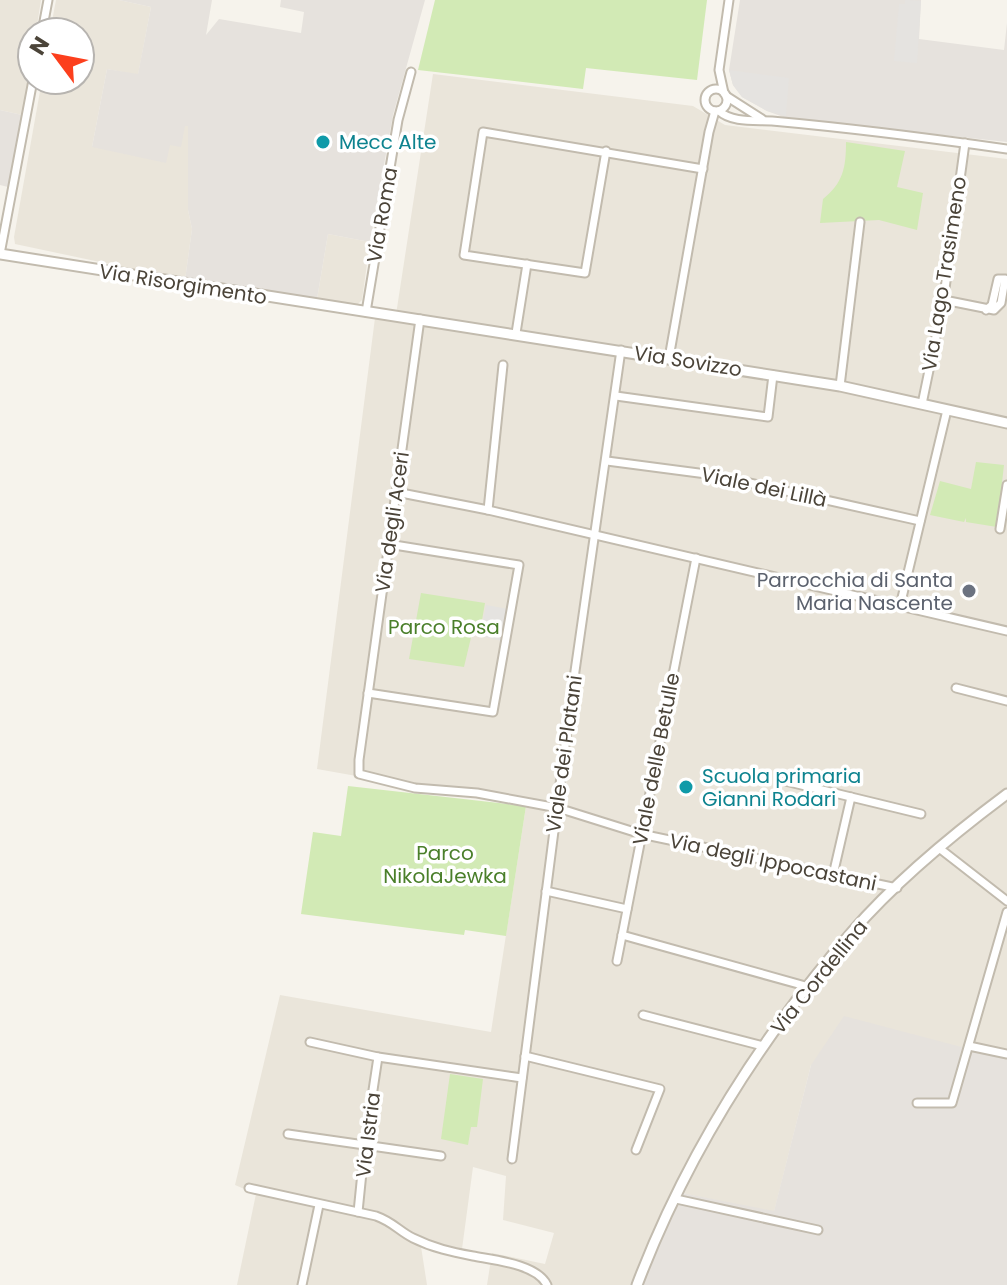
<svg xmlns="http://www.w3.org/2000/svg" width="1007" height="1285" font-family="Poppins,sans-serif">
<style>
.residential{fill:#eae5da}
.industrial{fill:#e6e2dd}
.green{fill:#d2eab5}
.parking{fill:#e5e3e0}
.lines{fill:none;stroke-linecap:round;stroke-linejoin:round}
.minor-casing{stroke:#c2bbae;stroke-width:11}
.tertiary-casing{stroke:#c2bbae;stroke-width:13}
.minor{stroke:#fff;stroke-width:7}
.tertiary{stroke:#fff;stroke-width:9}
.culture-dot{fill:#0f9aa8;stroke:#fff;stroke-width:3}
.worship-dot{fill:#6b7280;stroke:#fff;stroke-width:3}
.labels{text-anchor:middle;stroke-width:7;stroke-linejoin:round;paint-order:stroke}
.culture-label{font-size:20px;fill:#0d838f;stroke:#fff;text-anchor:start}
.street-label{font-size:20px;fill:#4b4439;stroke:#fff}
.worship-label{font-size:20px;fill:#5b616d;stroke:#fff;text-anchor:end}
.park-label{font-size:20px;fill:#4a7f2a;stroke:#fff}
</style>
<rect width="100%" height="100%" fill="#f6f3ec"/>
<g class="residential">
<path d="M 0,0 L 41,0 L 36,32 L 32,32 L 32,56 L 22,115 L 0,110 Z"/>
<path d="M 56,0 L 119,0 L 151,7 L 138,75 L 107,69 L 92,147 L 170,144 L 185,125 L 189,126 L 188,210 L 192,229 L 185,280 L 15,244 L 14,237 L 42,80 L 80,80 L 80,32 L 50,32 Z"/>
<path d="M 433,74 L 693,106 L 725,125 L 1007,159 L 1007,1059 L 972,1051 L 811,1065 L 774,1212 L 672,1191 L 630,1285 L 487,1285 L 492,1253 L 545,1264 L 554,1233 L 503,1220 L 506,1176 L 473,1167 L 462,1249 L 420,1240 L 427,1285 L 237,1285 L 256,1194 L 235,1185 L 280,995 L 491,1032 L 526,806 L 317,769 L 375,318 L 395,321 Z"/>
<path d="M 328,234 L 370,242 L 362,300 L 357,305 L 317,299 Z"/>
</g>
<g class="industrial">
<path d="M 119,0 L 212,0 L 206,35 L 219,19 L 301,33 L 304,12 L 280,7 L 281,0 L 425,0 L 393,115 L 370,242 L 328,234 L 317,299 L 185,280 L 192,229 L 188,210 L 188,126 L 185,126 L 181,147 L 170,145 L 166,163 L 92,147 L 107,69 L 138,74 L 151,7 Z"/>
<path d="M 740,0 L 921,0 L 919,39 L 1004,50 L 1007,23 L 1007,142 L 786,118 L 767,111 L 742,97 L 733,85 L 729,70 Z"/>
<path d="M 0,110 L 22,115 L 8,187 L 0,185 Z"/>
<path d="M 844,1016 L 1007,1059 L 1007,1285 L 630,1285 L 672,1191 L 774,1211 L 811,1065 Z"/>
</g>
<g class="green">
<path d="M 435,0 L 707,0 L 697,80 L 586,68 L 583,89 L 418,70 Z"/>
<path d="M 846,142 L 905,151 L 897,187 L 923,193 L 917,230 L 879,220 L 820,223 L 823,199 C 843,183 846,168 846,142 Z"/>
<path d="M 976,462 L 1004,465 L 997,527 L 966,522 L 966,518 L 964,522 L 930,515 L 940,481 L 971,489 Z"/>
<path d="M 421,593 L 485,603 L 481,626 L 474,625 L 464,667 L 409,659 Z"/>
<path d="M 348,786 L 526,806 L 506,936 L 465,930 L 464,935 L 301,914 L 313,832 L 341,836 Z"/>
<path d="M 450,1074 L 483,1079 L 477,1127 L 471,1127 L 468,1145 L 441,1139 Z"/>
</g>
<g class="parking">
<path d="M 905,0 L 921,1 L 917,63 L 894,61 L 899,4 L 905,4 Z"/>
<path d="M 729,70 L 789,78 L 786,116 L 767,111 L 742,97 L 733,85 Z"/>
<path d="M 486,605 L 508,609 L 502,641 L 480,636 Z"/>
</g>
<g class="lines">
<defs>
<g id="minor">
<path d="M 42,32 L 48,0"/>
<circle cx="716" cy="100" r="11"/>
<path d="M 724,93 L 719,70 L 729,0"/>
<path d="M 726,96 L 762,119"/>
<path d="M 719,111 C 732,123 755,120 772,121 C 851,128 929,138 1007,149"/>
<path d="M 606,151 L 585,273 L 464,255 L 483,132 L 703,169"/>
<path d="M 0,254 L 33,80"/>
<path d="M 944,300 L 994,310 L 1001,303 L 1005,279 L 998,279 L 992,305 L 986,310"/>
<path d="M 366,312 L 398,120 L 411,72"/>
<path d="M 420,319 L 359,760 L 359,774 L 415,788 L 477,793 L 558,808 L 641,834 L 897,888"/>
<path d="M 516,333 L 527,264"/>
<path d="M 669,358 L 709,132 L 715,111"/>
<path d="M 840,386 L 860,222"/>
<path d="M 616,396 L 768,417 L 773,375"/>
<path d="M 922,404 L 943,303 L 965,143"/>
<path d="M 607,461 L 714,475 L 920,521"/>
<path d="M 396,492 L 488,510 L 1007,631"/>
<path d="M 488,510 L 503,365"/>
<path d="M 1000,529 L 1007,485"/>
<path d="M 900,606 L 947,410"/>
<path d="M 956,688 L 1007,701"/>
<path d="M 368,693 L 493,712 L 519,565 L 388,544"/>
<path d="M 785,781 L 851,797"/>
<path d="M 939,848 L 1007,901"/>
<path d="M 833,875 L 851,797 L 921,814"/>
<path d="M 546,891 L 627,909"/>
<path d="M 622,935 L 809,987"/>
<path d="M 617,961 L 696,558"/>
<path d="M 643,1015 L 763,1046"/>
<path d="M 310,1042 L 378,1057 L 522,1078"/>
<path d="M 969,1046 L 1007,1054"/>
<path d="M 525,1056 L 660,1089 L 636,1150"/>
<path d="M 917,1103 L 952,1103 L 1007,912"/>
<path d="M 288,1134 L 441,1156"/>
<path d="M 512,1159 L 570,706 L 621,350"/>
<path d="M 249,1188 L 376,1216 C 393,1222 399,1231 413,1238 C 433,1248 452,1252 473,1256 C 494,1260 537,1264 547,1285"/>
<path d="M 676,1199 L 818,1230"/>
<path d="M 358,1212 L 365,1143 L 378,1057"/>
<path d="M 302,1285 L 319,1205"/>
</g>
<g id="tertiary">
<path d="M 0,254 L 840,386 L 1007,423"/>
<path d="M 637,1285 C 686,1156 762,1036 852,932 C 897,880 952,835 1007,794"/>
</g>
</defs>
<use href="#minor" class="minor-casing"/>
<use href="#tertiary" class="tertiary-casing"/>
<use href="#minor" class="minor"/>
<use href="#tertiary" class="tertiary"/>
</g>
<g class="culture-dot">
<circle cx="323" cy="142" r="8"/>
<circle cx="686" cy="787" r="8"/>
</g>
<circle class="worship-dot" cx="969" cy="591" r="8"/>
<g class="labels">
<g class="culture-label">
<text x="339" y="149">Mecc Alte</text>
<text x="702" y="783">Scuola primaria<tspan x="702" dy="23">Gianni Rodari</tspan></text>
</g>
<g class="street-label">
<text transform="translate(382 215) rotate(-80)" y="7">Via Roma</text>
<text transform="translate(944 274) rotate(-81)" y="7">Via Lago Trasimeno</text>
<text transform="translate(183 284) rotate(9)" y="7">Via Risorgimento</text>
<text transform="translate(688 361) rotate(9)" y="7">Via Sovizzo</text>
<text transform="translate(764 487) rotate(12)" y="7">Viale dei Lillà</text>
<text transform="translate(392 522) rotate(-82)" y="7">Via degli Aceri</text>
<text transform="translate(564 754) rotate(-82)" y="7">Viale dei Platani</text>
<text transform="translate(656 759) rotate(-79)" y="7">Viale delle Betulle</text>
<text transform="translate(773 862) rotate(12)" y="7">Via degli Ippocastani</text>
<text transform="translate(819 977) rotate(-51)" y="7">Via Cordellina</text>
<text transform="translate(368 1135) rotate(-83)" y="7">Via Istria</text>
</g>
<g class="worship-label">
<text x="953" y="587">Parrocchia di Santa<tspan x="953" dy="23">Maria Nascente</tspan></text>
</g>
<g class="park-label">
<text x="444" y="634">Parco Rosa</text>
<text x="445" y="860">Parco<tspan x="445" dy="23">NikolaJewka</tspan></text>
</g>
</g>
<g transform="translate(56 56) rotate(302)"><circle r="38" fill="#ffffff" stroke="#b7b4b0" stroke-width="2"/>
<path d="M0-6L14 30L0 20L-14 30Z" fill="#fc3f1d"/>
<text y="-12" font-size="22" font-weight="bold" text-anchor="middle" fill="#4b4439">N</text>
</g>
</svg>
